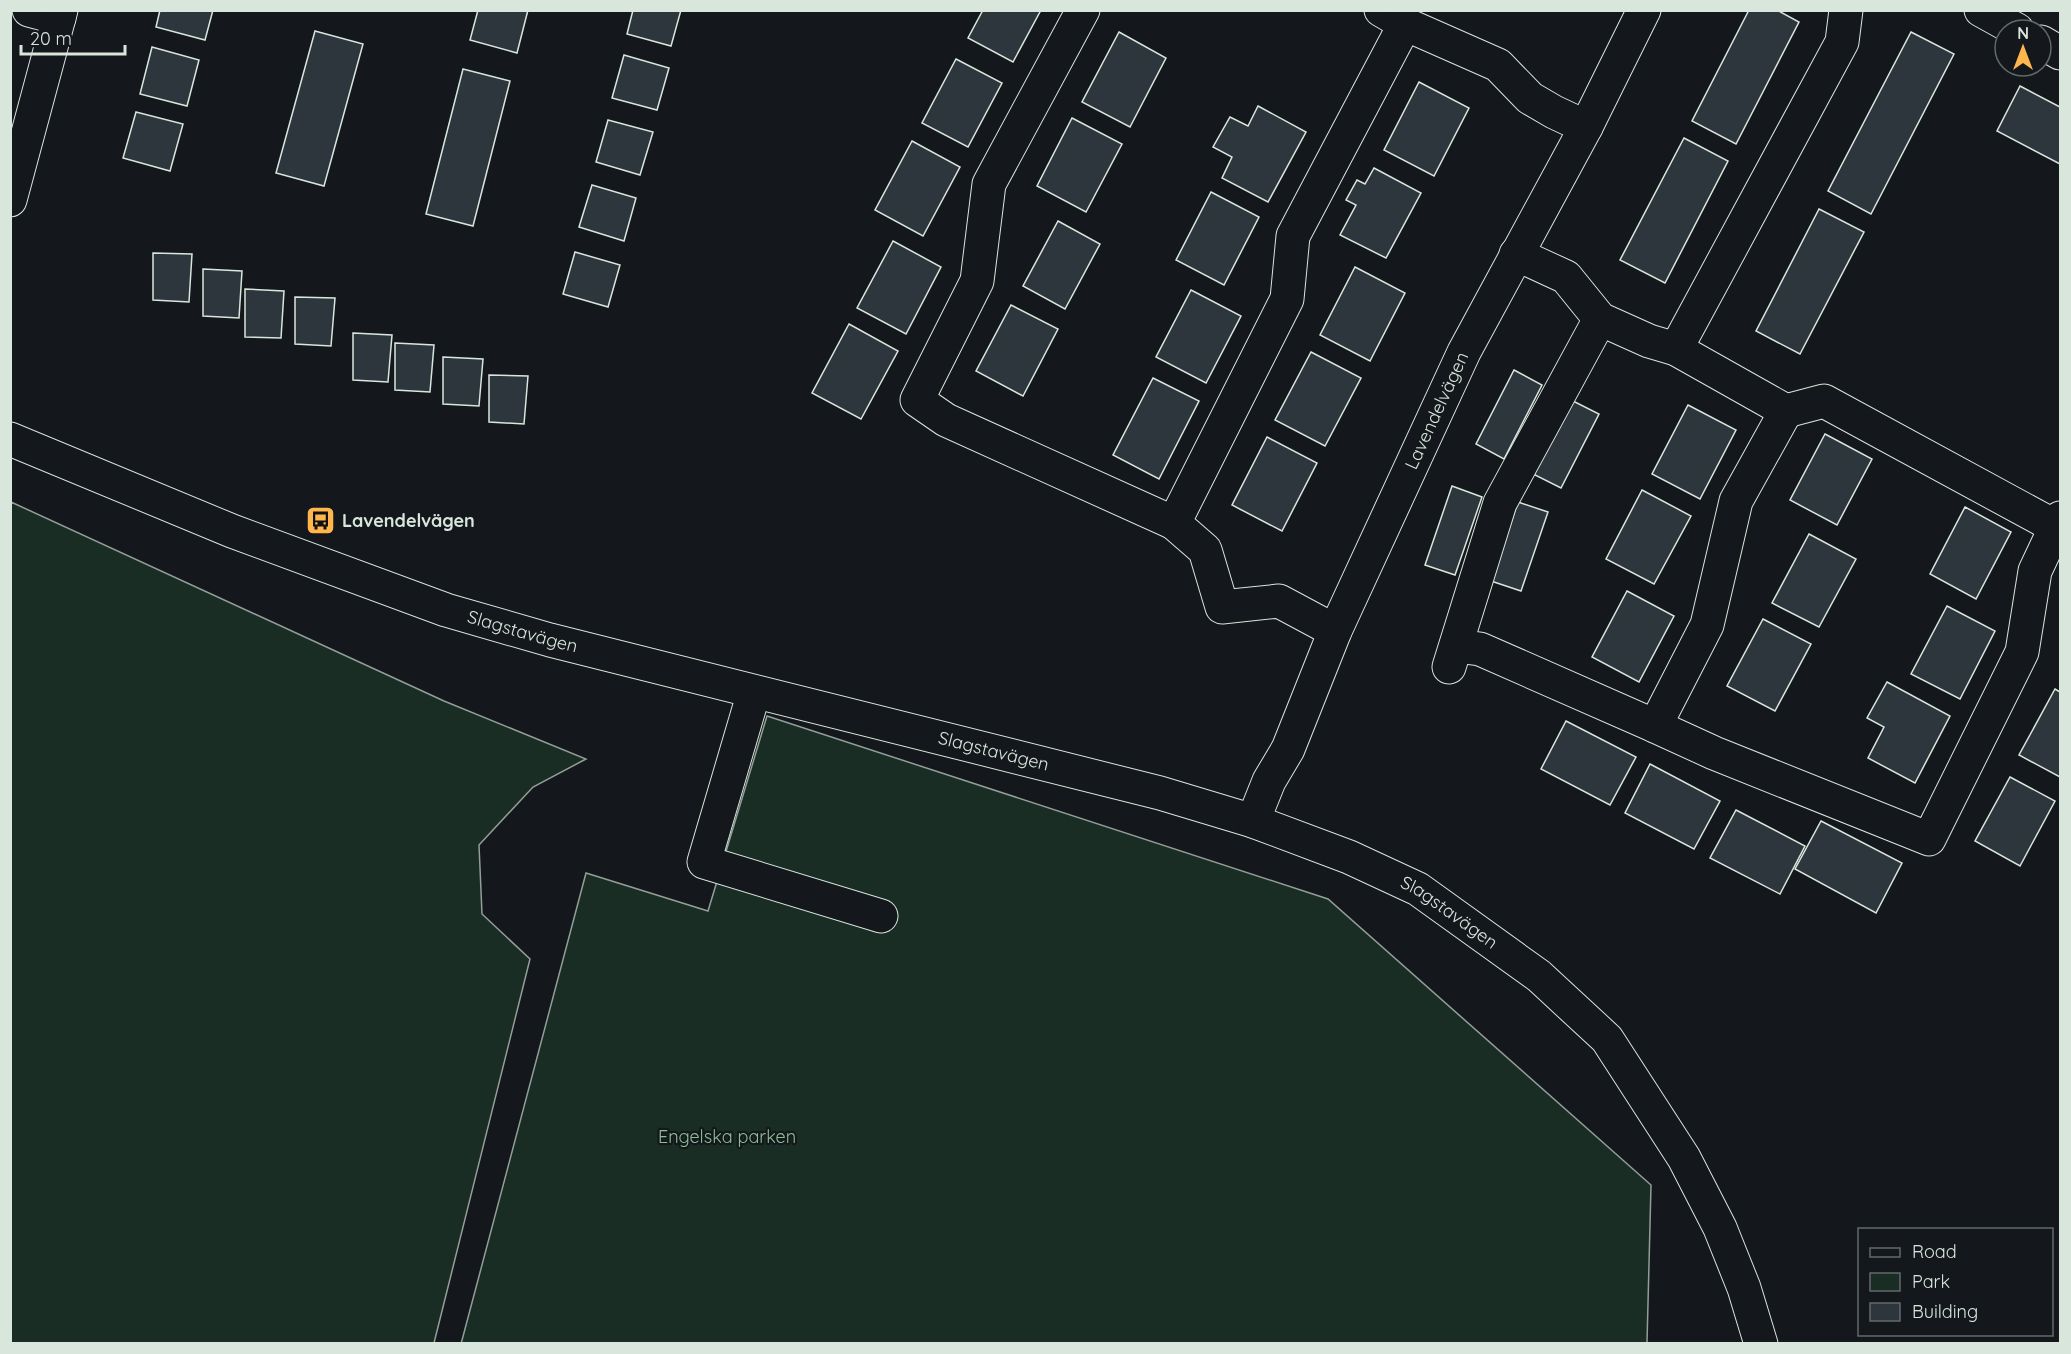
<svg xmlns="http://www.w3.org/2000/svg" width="2071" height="1354" font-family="Quicksand,sans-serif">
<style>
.green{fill:#1a2d24;stroke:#939e99;stroke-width:1.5}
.building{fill:#2c363c;stroke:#d8e6dc;stroke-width:1.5}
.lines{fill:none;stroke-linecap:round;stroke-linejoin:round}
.minor-casing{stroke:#d8e6dc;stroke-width:35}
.minor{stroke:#14181c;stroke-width:33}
.labels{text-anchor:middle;stroke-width:4.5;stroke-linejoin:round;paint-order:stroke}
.street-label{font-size:18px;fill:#d8e6dc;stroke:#14181c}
.poi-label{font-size:18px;font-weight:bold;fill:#d8e6dc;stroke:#14181c;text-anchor:start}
.park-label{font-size:18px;fill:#8ac095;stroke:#14181c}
</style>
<rect width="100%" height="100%" fill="#14181c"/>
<g class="green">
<path d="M 11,502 L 444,701 L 586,759 L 533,787 L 479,845 L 482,914 L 530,959 L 434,1343 L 11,1343 Z"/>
<path d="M 767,716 L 1328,899 L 1651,1185 L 1647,1343 L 461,1344 L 586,873 L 708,911 Z"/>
</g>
<g class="building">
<path d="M 160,10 L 213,10 L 205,40 L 156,27 Z"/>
<path d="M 478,10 L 528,10 L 517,53 L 470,40 Z"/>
<path d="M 633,10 L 681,10 L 671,46 L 627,34 Z"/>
<path d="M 983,10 L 1041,10 L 1013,62 L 968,38 Z"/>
<path d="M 1749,10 L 1777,10 L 1799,22 L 1736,144 L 1692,121 Z"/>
<path d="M 315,31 L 363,44 L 324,186 L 276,173 Z"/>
<path d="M 1119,32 L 1166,58 L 1130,127 L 1082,102 Z"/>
<path d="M 1911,32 L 1954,54 L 1871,214 L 1828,191 Z"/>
<path d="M 152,47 L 199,60 L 187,106 L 140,94 Z"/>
<path d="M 624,55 L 669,68 L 657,110 L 612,98 Z"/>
<path d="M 956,59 L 1002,83 L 968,147 L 922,123 Z"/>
<path d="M 463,69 L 510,81 L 473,226 L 426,214 Z"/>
<path d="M 1419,82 L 1469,108 L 1434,176 L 1384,150 Z"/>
<path d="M 2020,86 L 2060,107 L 2060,164 L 1997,131 Z"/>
<path d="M 1258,106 L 1306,132 L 1268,202 L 1222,178 L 1232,157 L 1213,147 L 1230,117 L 1248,126 Z"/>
<path d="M 136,112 L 183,124 L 170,171 L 123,158 Z"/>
<path d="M 1072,118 L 1122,144 L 1086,212 L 1037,186 Z"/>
<path d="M 608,120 L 653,132 L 640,175 L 596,162 Z"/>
<path d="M 1684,138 L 1728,161 L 1665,283 L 1620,260 Z"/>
<path d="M 912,141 L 960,167 L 923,236 L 875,210 Z"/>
<path d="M 1374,168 L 1421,193 L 1386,258 L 1340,235 L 1356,205 L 1346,200 L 1357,180 L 1365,184 Z"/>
<path d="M 592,185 L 636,198 L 624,241 L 579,227 Z"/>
<path d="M 1211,192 L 1259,217 L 1224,285 L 1176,260 Z"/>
<path d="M 1819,209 L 1864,232 L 1800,354 L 1756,331 Z"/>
<path d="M 1058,221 L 1100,244 L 1065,309 L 1023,286 Z"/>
<path d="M 893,241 L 941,267 L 906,334 L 857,308 Z"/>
<path d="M 575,252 L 620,265 L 608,307 L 563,294 Z"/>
<path d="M 153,253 L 192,254 L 189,302 L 153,300 Z"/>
<path d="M 1355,267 L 1405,293 L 1370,361 L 1320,335 Z"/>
<path d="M 203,269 L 242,271 L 239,318 L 203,316 Z"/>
<path d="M 245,289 L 284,291 L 281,338 L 245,337 Z"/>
<path d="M 1191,290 L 1241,316 L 1206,383 L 1156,357 Z"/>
<path d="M 295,297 L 335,298 L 331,346 L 295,344 Z"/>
<path d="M 1011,305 L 1058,329 L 1023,396 L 976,371 Z"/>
<path d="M 849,324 L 898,351 L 861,419 L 812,393 Z"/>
<path d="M 353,333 L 392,335 L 388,382 L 353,380 Z"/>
<path d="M 395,343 L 434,345 L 430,392 L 395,390 Z"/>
<path d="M 1311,352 L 1361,378 L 1325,446 L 1275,420 Z"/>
<path d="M 443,357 L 483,359 L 479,406 L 443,404 Z"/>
<path d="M 1514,370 L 1542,385 L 1504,459 L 1476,444 Z"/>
<path d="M 489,375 L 528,376 L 524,424 L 489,422 Z"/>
<path d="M 1153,378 L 1199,401 L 1159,479 L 1113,455 Z"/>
<path d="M 1571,400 L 1599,414 L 1561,488 L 1533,474 Z"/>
<path d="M 1688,405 L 1736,430 L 1700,499 L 1652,474 Z"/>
<path d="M 1825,434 L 1872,459 L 1837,525 L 1790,500 Z"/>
<path d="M 1267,437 L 1317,463 L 1282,531 L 1232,505 Z"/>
<path d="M 1452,486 L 1482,497 L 1455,575 L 1425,565 Z"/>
<path d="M 1642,490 L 1691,516 L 1654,584 L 1606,559 Z"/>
<path d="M 1518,502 L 1548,512 L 1521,591 L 1491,581 Z"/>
<path d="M 1965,507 L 2011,532 L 1976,599 L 1930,574 Z"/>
<path d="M 1809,534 L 1856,559 L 1819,627 L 1772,603 Z"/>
<path d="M 1627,591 L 1674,616 L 1639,682 L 1592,657 Z"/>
<path d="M 1947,606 L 1995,631 L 1960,699 L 1911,674 Z"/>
<path d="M 1763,619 L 1811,644 L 1775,711 L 1727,686 Z"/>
<path d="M 1887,682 L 1950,716 L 1915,783 L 1868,758 L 1884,727 L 1867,718 Z"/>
<path d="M 2055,689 L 2060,692 L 2060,777 L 2019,755 Z"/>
<path d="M 1566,721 L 1636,757 L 1610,805 L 1541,769 Z"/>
<path d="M 1650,764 L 1720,801 L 1694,849 L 1625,813 Z"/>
<path d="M 2010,777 L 2055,801 L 2020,866 L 1975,841 Z"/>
<path d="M 1736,810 L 1805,846 L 1780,894 L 1710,858 Z"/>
<path d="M 1821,821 L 1902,863 L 1876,913 L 1795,869 Z"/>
</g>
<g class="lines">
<defs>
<g id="minor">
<path d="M 29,10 L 59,18"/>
<path d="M 1083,10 L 989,184 L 977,281 L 917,400 L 946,420 L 1174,523"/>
<path d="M 1381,10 L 1405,24 L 1498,65 L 1530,98 L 1554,112 L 1586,127"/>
<path d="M 1846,10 L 1842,42 L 1676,349 L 1786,411 L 1736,501 L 1707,625 L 1655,726 L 1714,753 L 1929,839 L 2022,652 L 2035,571 L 2060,518"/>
<path d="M 1981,10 L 2017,30"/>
<path d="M 2041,42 L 2060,53"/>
<path d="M 10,200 L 61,10"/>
<path d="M 1516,254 L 1566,277 L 1600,319 L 1649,341 L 1676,349"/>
<path d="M 1786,411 L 1824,401 L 2056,527"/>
<path id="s1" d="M 10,439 L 232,531 L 446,610 L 550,640 L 1160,793 L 1253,821 L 1349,857 L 1418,889 L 1539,976 L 1607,1039 L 1684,1158 L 1720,1228 L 1744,1288 L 1761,1344"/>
<path d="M 1335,631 L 1279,601 L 1222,607 L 1205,550 L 1174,523 L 1287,299 L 1293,236 L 1405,24"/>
<path d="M 1456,646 L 1480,649 L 1655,726"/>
<path d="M 1449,667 L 1500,503 L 1600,319"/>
<path d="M 754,692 L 704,862 L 881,916"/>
<path id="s2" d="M 1253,821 L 1269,781 L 1288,749 L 1335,631 L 1464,352 L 1586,127 L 1644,10"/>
</g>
</defs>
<use href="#minor" class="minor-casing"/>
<use href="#minor" class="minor"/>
</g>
<defs>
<symbol id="bus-square" viewBox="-11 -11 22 22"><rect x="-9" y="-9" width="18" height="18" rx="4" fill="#ffb74d" stroke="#14181c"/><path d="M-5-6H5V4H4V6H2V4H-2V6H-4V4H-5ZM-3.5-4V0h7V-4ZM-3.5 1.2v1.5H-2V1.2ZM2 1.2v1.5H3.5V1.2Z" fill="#111"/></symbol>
</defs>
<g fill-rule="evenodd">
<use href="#bus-square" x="304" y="504" width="33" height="33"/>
</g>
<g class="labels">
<g class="street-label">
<text dy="6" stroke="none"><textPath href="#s2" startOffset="450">Lavendelvägen</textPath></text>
<text dy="6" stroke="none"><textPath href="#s1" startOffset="548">Slagstavägen</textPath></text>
<text dy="6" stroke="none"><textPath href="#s1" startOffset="1034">Slagstavägen</textPath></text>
<text dy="6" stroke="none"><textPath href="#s1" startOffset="1520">Slagstavägen</textPath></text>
</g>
<g class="poi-label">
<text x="342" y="527">Lavendelvägen</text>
</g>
<g class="park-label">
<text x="727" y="1143">Engelska parken</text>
</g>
</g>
<rect width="2071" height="1354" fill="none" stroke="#d8e6dc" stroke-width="24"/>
<rect x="1858" y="1228" width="195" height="108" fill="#14181c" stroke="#626a69" stroke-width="1.5"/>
<rect x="1870" y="1248" width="30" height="9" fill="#14181c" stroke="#626a69" stroke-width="1.5"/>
<text x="1912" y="1258" font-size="18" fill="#d8e6dc">Road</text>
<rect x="1870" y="1273" width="30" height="18" fill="#1a2d24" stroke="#626a69" stroke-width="1.5"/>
<text x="1912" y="1288" font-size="18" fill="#d8e6dc">Park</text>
<rect x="1870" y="1303" width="30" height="18" fill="#2c363c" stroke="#626a69" stroke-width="1.5"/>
<text x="1912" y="1318" font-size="18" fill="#d8e6dc">Building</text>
<g transform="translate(2023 48)"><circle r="28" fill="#14181c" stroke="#626a69" stroke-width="1.5"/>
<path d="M0-4.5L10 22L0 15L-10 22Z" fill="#ffb74d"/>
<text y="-9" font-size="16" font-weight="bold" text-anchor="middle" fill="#d8e6dc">N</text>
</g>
<path d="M21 45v9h104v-9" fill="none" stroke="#d8e6dc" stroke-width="3"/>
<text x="30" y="45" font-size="18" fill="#d8e6dc" stroke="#14181c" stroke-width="4.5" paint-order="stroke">20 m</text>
</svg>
